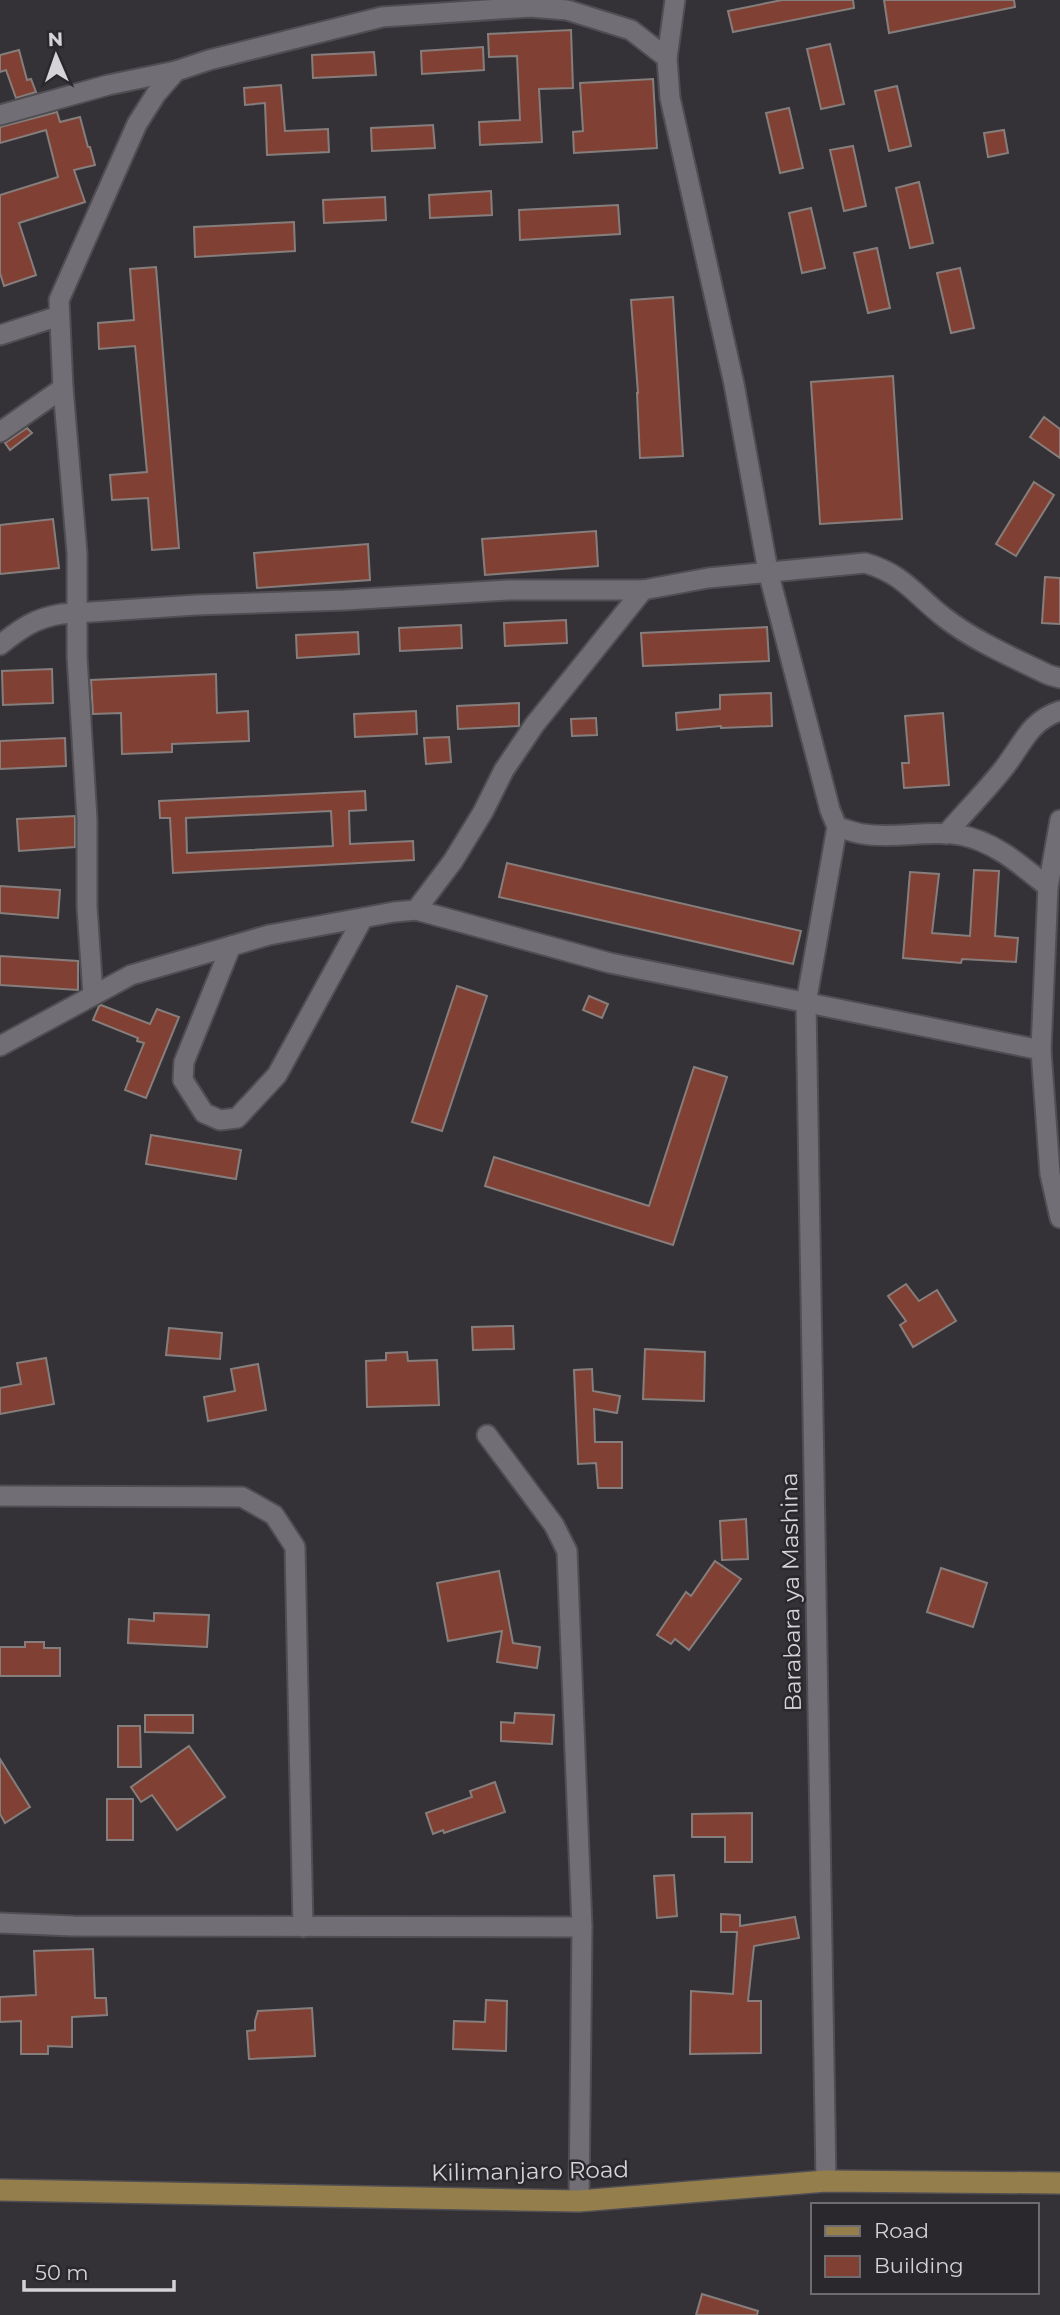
<svg xmlns="http://www.w3.org/2000/svg" width="1060" height="2315" font-family="Montserrat,sans-serif">
<style>
.building{fill:#804134;stroke:#867e7c;stroke-width:2;fill-rule:evenodd}
.lines{fill:none;stroke-linecap:round;stroke-linejoin:round}
.minor-casing{stroke:#504e53;stroke-width:23}
.major-casing{stroke:#504e53;stroke-width:24}
.minor{stroke:#726e75;stroke-width:19}
.major{stroke:#947f4c;stroke-width:21}
.labels{text-anchor:middle;stroke-width:5;stroke-linejoin:round;paint-order:stroke}
.street-label{font-size:23px;fill:#d5d3d7;stroke:#2b282d}
</style>
<rect width="100%" height="100%" fill="#353237"/>
<g class="building">
<path d="M 782,0 L 853,0 L 854,8 L 733,32 L 728,11 Z"/>
<path d="M 884,0 L 1014,0 L 1015,7 L 889,33 Z"/>
<path d="M 571,30 L 573,88 L 539,89 L 542,142 L 480,145 L 479,122 L 520,120 L 517,56 L 489,57 L 488,34 Z"/>
<path d="M 830,44 L 844,104 L 821,109 L 807,49 Z"/>
<path d="M 483,47 L 484,70 L 422,74 L 421,51 Z"/>
<path d="M 19,50 L 27,80 L 31,79 L 36,92 L 16,98 L 6,70 L 0,72 L 0,55 Z"/>
<path d="M 374,52 L 376,75 L 313,78 L 312,55 Z"/>
<path d="M 653,79 L 657,148 L 574,153 L 573,132 L 583,131 L 580,83 Z"/>
<path d="M 281,85 L 285,131 L 328,129 L 329,152 L 267,155 L 265,103 L 245,105 L 244,88 Z"/>
<path d="M 897,86 L 911,146 L 889,151 L 875,91 Z"/>
<path d="M 789,108 L 803,168 L 780,173 L 766,113 Z"/>
<path d="M 57,112 L 60,122 L 80,117 L 88,147 L 90,147 L 95,165 L 74,170 L 85,202 L 19,223 L 36,275 L 4,286 L 0,273 L 0,195 L 58,177 L 46,130 L 0,143 L 0,127 Z"/>
<path d="M 433,125 L 435,148 L 372,151 L 371,128 Z"/>
<path d="M 1004,130 L 1008,153 L 988,157 L 984,133 Z"/>
<path d="M 853,146 L 866,206 L 844,211 L 830,150 Z"/>
<path d="M 919,182 L 933,243 L 910,248 L 896,188 Z"/>
<path d="M 491,191 L 492,215 L 430,218 L 429,195 Z"/>
<path d="M 385,197 L 386,220 L 324,223 L 323,200 Z"/>
<path d="M 618,205 L 620,234 L 520,240 L 519,210 Z"/>
<path d="M 811,208 L 825,268 L 802,273 L 789,213 Z"/>
<path d="M 294,222 L 295,251 L 195,257 L 194,227 Z"/>
<path d="M 877,248 L 890,308 L 868,313 L 854,253 Z"/>
<path d="M 156,267 L 179,548 L 152,550 L 148,498 L 112,500 L 110,475 L 147,472 L 135,346 L 99,349 L 98,323 L 134,320 L 130,269 Z"/>
<path d="M 960,268 L 974,328 L 951,333 L 937,273 Z"/>
<path d="M 673,297 L 683,456 L 640,458 L 637,393 L 638,393 L 631,300 Z"/>
<path d="M 893,376 L 902,519 L 820,524 L 811,382 Z"/>
<path d="M 1044,417 L 1060,429 L 1060,458 L 1030,437 Z"/>
<path d="M 27,428 L 32,433 L 10,450 L 5,443 Z"/>
<path d="M 1034,482 L 1054,495 L 1016,556 L 996,544 Z"/>
<path d="M 53,519 L 59,568 L 0,574 L 0,525 Z"/>
<path d="M 596,531 L 598,566 L 485,575 L 482,539 Z"/>
<path d="M 368,544 L 370,580 L 257,588 L 254,553 Z"/>
<path d="M 1045,577 L 1060,578 L 1060,624 L 1042,623 Z"/>
<path d="M 566,620 L 567,643 L 505,646 L 504,623 Z"/>
<path d="M 461,625 L 462,648 L 400,651 L 399,628 Z"/>
<path d="M 767,627 L 769,661 L 643,666 L 641,633 Z"/>
<path d="M 358,632 L 359,654 L 297,658 L 296,635 Z"/>
<path d="M 52,669 L 53,703 L 3,705 L 2,671 Z"/>
<path d="M 216,674 L 217,713 L 248,711 L 249,741 L 172,744 L 172,752 L 122,754 L 121,713 L 93,714 L 91,680 Z"/>
<path d="M 771,693 L 772,726 L 721,728 L 721,726 L 677,730 L 676,713 L 720,709 L 720,695 Z"/>
<path d="M 519,703 L 519,726 L 458,729 L 457,706 Z"/>
<path d="M 416,711 L 417,734 L 355,737 L 354,714 Z"/>
<path d="M 943,713 L 949,785 L 904,788 L 902,763 L 909,763 L 905,716 Z"/>
<path d="M 596,718 L 597,735 L 572,736 L 571,719 Z"/>
<path d="M 449,737 L 451,762 L 426,764 L 424,738 Z"/>
<path d="M 65,738 L 66,766 L 0,769 L 0,741 Z"/>
<path d="M 365,791 L 366,810 L 349,811 L 350,844 L 413,841 L 414,860 L 173,873 L 170,818 L 160,818 L 159,801 ZM 331,811 L 333,846 L 187,853 L 186,818 Z"/>
<path d="M 75,816 L 75,847 L 19,851 L 17,819 Z"/>
<path d="M 507,863 L 801,931 L 793,964 L 499,897 Z"/>
<path d="M 974,870 L 999,871 L 995,936 L 1018,938 L 1016,962 L 962,959 L 961,963 L 903,958 L 910,872 L 939,874 L 932,933 L 970,936 Z"/>
<path d="M 0,886 L 60,890 L 58,918 L 0,913 Z"/>
<path d="M 0,956 L 78,961 L 78,990 L 0,985 Z"/>
<path d="M 457,986 L 487,996 L 442,1131 L 412,1122 Z"/>
<path d="M 589,996 L 608,1004 L 602,1018 L 583,1010 Z"/>
<path d="M 101,1005 L 150,1024 L 157,1009 L 179,1017 L 146,1098 L 125,1090 L 144,1043 L 137,1041 L 138,1038 L 93,1020 L 99,1006 Z"/>
<path d="M 694,1067 L 727,1077 L 673,1245 L 485,1186 L 494,1157 L 649,1206 Z"/>
<path d="M 151,1135 L 241,1150 L 236,1179 L 146,1164 Z"/>
<path d="M 906,1284 L 919,1301 L 937,1290 L 956,1321 L 913,1347 L 900,1325 L 906,1321 L 888,1296 Z"/>
<path d="M 513,1326 L 514,1349 L 473,1350 L 472,1327 Z"/>
<path d="M 169,1328 L 222,1333 L 220,1359 L 166,1355 Z"/>
<path d="M 645,1349 L 705,1352 L 704,1401 L 643,1399 Z"/>
<path d="M 407,1352 L 408,1361 L 437,1360 L 439,1405 L 367,1407 L 366,1361 L 386,1360 L 386,1353 Z"/>
<path d="M 46,1358 L 54,1404 L 0,1414 L 0,1388 L 21,1384 L 17,1363 Z"/>
<path d="M 258,1364 L 266,1410 L 208,1421 L 204,1397 L 235,1391 L 231,1369 Z"/>
<path d="M 592,1369 L 593,1391 L 620,1396 L 617,1413 L 594,1409 L 595,1442 L 622,1442 L 622,1488 L 598,1488 L 596,1463 L 578,1464 L 574,1370 Z"/>
<path d="M 746,1519 L 748,1559 L 722,1560 L 720,1521 Z"/>
<path d="M 715,1561 L 741,1579 L 689,1650 L 675,1639 L 671,1644 L 657,1635 L 686,1592 L 691,1596 Z"/>
<path d="M 941,1568 L 987,1583 L 973,1627 L 927,1612 Z"/>
<path d="M 499,1571 L 513,1643 L 540,1647 L 537,1668 L 497,1662 L 502,1631 L 448,1641 L 437,1583 Z"/>
<path d="M 154,1613 L 209,1615 L 207,1647 L 128,1643 L 129,1619 L 154,1621 Z"/>
<path d="M 25,1642 L 44,1642 L 44,1648 L 60,1648 L 60,1676 L 0,1676 L 0,1647 L 25,1647 Z"/>
<path d="M 515,1713 L 554,1715 L 552,1744 L 501,1741 L 501,1722 L 514,1723 Z"/>
<path d="M 145,1715 L 193,1715 L 193,1733 L 145,1732 Z"/>
<path d="M 118,1726 L 140,1726 L 141,1767 L 118,1767 Z"/>
<path d="M 189,1746 L 225,1797 L 177,1830 L 152,1795 L 141,1802 L 131,1787 Z"/>
<path d="M 0,1759 L 30,1807 L 5,1823 L 0,1814 Z"/>
<path d="M 495,1782 L 505,1812 L 444,1833 L 443,1830 L 433,1834 L 426,1813 L 472,1797 L 470,1791 Z"/>
<rect x="107" y="1799" width="26" height="41"/>
<path d="M 752,1813 L 752,1862 L 725,1862 L 725,1837 L 692,1837 L 692,1814 Z"/>
<path d="M 674,1875 L 677,1916 L 657,1918 L 654,1876 Z"/>
<path d="M 721,1914 L 740,1915 L 740,1926 L 795,1917 L 799,1938 L 754,1946 L 748,2001 L 761,2001 L 761,2053 L 690,2054 L 691,1991 L 733,1994 L 737,1932 L 721,1932 Z"/>
<path d="M 93,1949 L 95,1998 L 106,1998 L 107,2015 L 72,2017 L 72,2047 L 48,2046 L 48,2054 L 21,2054 L 21,2021 L 0,2022 L 0,1997 L 36,1995 L 34,1951 Z"/>
<path d="M 486,2000 L 507,2001 L 506,2051 L 453,2049 L 454,2021 L 485,2022 Z"/>
<path d="M 312,2008 L 315,2056 L 249,2059 L 247,2031 L 255,2030 L 255,2021 L 258,2011 Z"/>
<path d="M 702,2294 L 758,2311 L 757,2315 L 696,2315 Z"/>
</g>
<g class="lines">
<defs>
<g id="minor">
<path d="M 675,0 L 667,58 L 670,98 L 734,384 L 768,571 L 830,810 L 837,827 C 846,829 854,833 863,834 C 895,839 928,830 960,835 C 994,841 1022,866 1048,887"/>
<path d="M 0,115 L 108,85 L 176,71"/>
<path d="M 0,335 L 59,316"/>
<path d="M 0,432 L 63,388"/>
<path d="M 0,645 C 20,629 35,618 61,614 L 196,605 L 345,600 L 508,590 L 643,590 L 708,578 L 865,563 C 904,574 915,595 945,618 C 976,642 1014,658 1049,675 L 1060,678"/>
<path d="M 1060,820 L 1048,887 L 1041,1050 L 1050,1174 L 1060,1218"/>
<path d="M 946,834 C 965,812 986,791 1004,768 C 1023,744 1029,721 1060,711"/>
<path d="M 416,910 L 610,963 L 1041,1050"/>
<path d="M 231,946 L 184,1062 L 183,1080 L 204,1113 L 220,1120 L 237,1118 L 277,1075 L 363,918"/>
<path d="M 93,995 L 87,907 L 87,819 L 77,657 L 77,553 L 63,388 L 59,300 L 137,124 L 156,94 L 176,71 L 209,60 L 382,17 L 530,7 L 567,10 L 631,30 L 667,58"/>
<path d="M 0,1046 L 131,975 L 269,935 L 394,912 L 416,910 L 453,861 L 483,812 L 504,770 L 535,724 L 643,590"/>
<path d="M 487,1435 L 554,1525 L 567,1551 L 582,1927 L 579,2201"/>
<path d="M 0,1496 L 242,1497 L 274,1515 L 295,1547 L 303,1927"/>
<path d="M 0,1923 L 73,1926 L 582,1927"/>
<path d="M 826,2181 L 806,1003 L 837,827"/>
</g>
<path id="major" d="M 0,2190 L 579,2201 L 826,2181 L 1060,2183"/>
</defs>
<use href="#minor" class="minor-casing"/>
<use href="#major" class="major-casing"/>
<use href="#minor" class="minor"/>
<use href="#major" class="major"/>
</g>
<g class="labels">
<g class="street-label">
<text transform="translate(791 1592) rotate(-91)" y="8">Barabara ya Mashina</text>
<text transform="translate(530 2171) rotate(-1)" y="8">Kilimanjaro Road</text>
</g>
</g>
<rect x="811" y="2203" width="228" height="91" fill="#2b282d" stroke="#6f6c71" stroke-width="2"/>
<rect x="825" y="2226" width="35" height="10" fill="#947f4c" stroke="#6f6c71" stroke-width="2"/>
<text x="874" y="2238" font-size="21" fill="#d5d3d7">Road</text>
<rect x="825" y="2256" width="35" height="21" fill="#804134" stroke="#6f6c71" stroke-width="2"/>
<text x="874" y="2273" font-size="21" fill="#d5d3d7">Building</text>
<g transform="translate(56 56) rotate(358)" stroke="#2b282d" stroke-width="5" paint-order="stroke">
<path d="M0-5L12 26L0 18L-12 26Z" fill="#d5d3d7"/>
<text y="-10" font-size="19" font-weight="bold" text-anchor="middle" fill="#d5d3d7">N</text>
</g>
<path d="M24 2280v10h150v-10" fill="none" stroke="#d5d3d7" stroke-width="3.5"/>
<text x="35" y="2280" font-size="21" fill="#d5d3d7" stroke="#2b282d" stroke-width="5" paint-order="stroke">50 m</text>
</svg>
